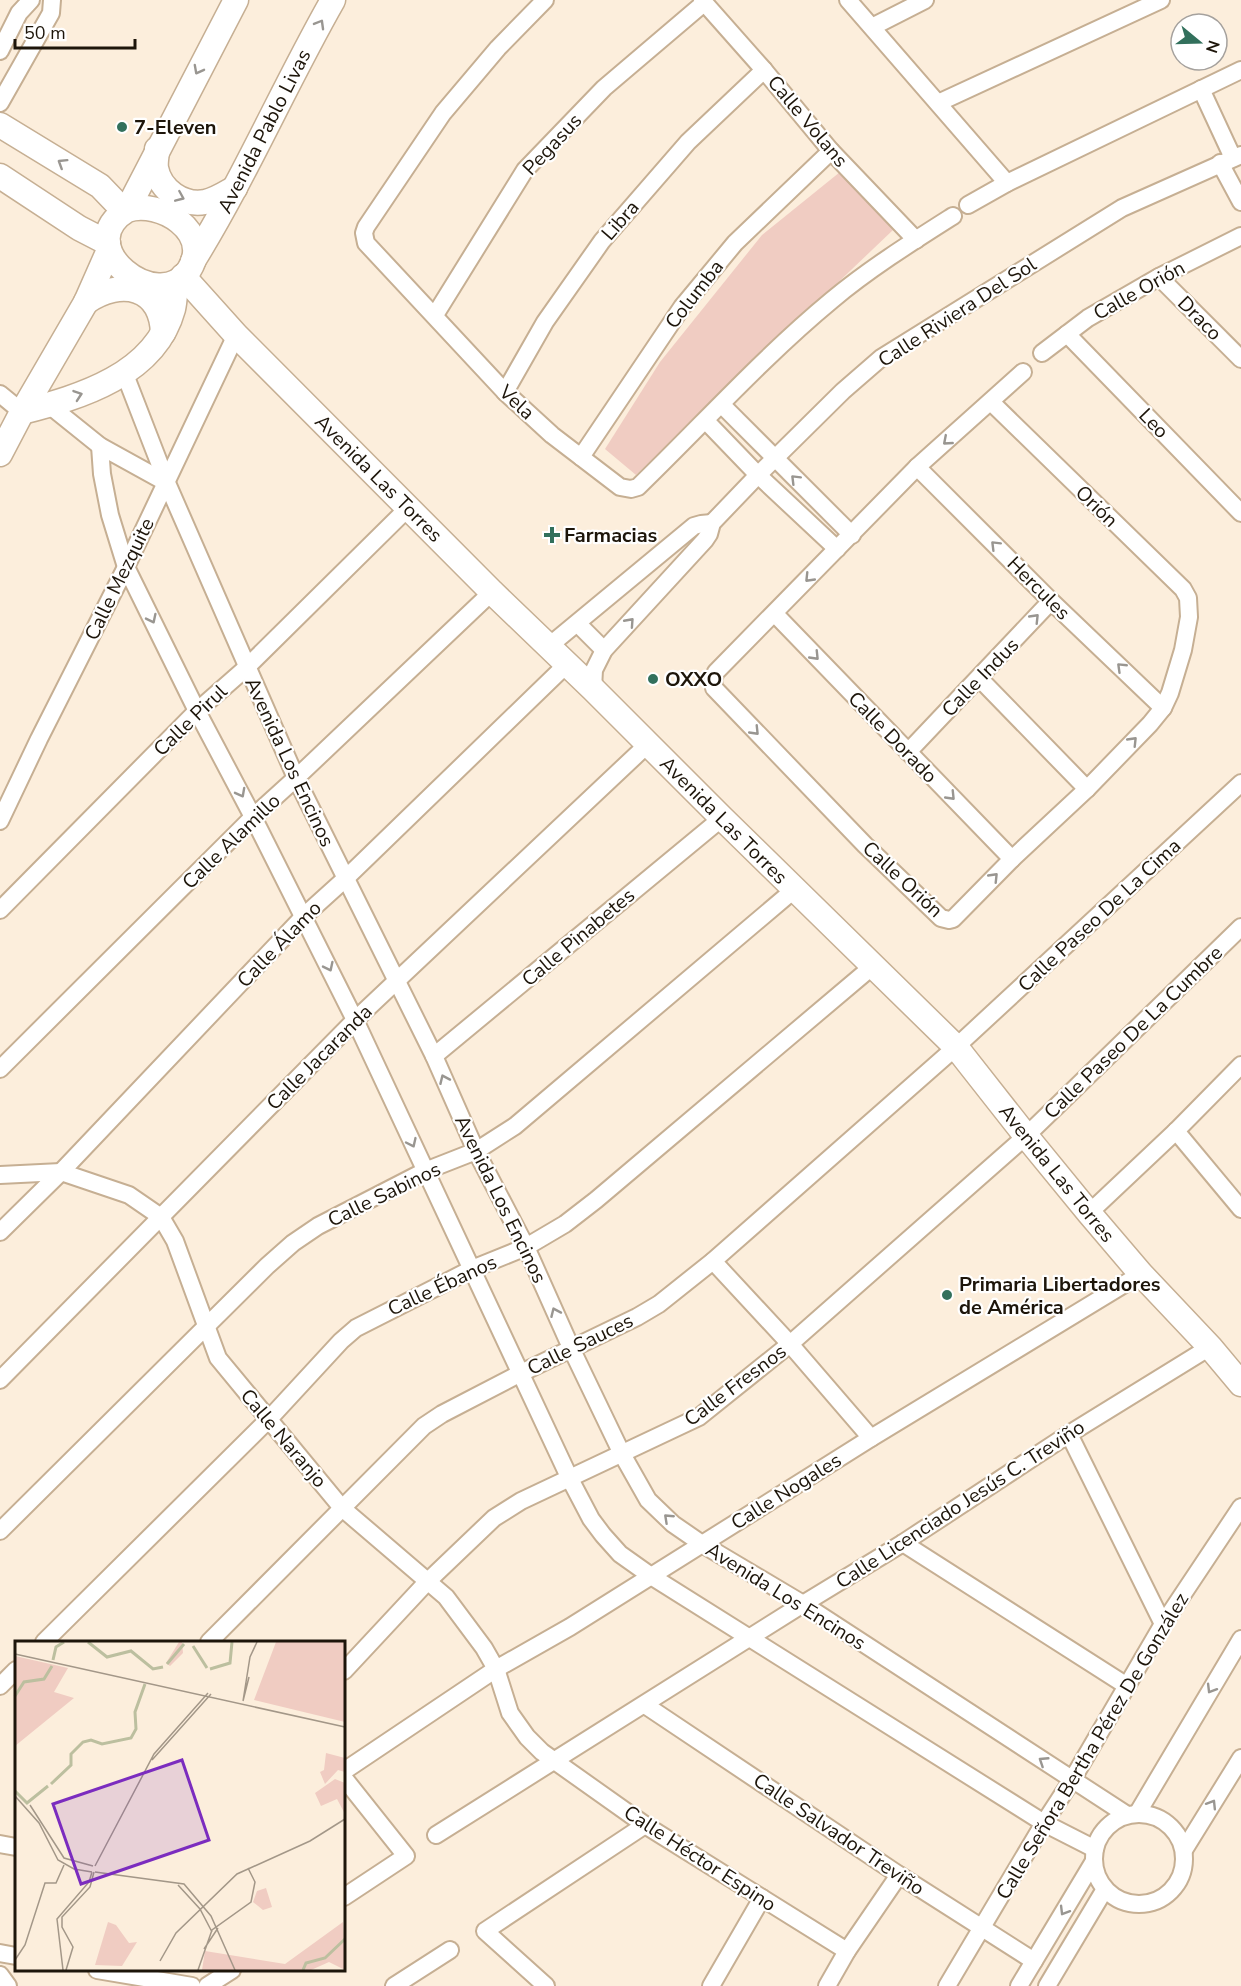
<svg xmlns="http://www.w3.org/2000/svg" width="1241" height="1986" font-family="'Nunito Sans',sans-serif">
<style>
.green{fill:#f0ccc2}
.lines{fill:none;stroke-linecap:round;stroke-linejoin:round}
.street-casing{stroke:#c6af93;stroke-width:20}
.secondary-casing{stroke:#c6af93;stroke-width:27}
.street{stroke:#fff;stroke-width:16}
.secondary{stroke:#fff;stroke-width:24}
.oneway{stroke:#999691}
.poi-dot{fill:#32705c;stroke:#fff;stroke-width:2}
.labels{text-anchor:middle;stroke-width:4.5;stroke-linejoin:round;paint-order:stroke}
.street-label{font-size:20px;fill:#1d150a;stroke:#fff}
.poi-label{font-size:20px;font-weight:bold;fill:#1d150a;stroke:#fff;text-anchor:start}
.inset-river{fill:none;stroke:#bcbf9f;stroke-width:3}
.inset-road{fill:none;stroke:#a39788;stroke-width:1.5}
.view{fill:#7b2cbf;fill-opacity:0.15;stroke:#7b2cbf;stroke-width:3}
.inset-edge{fill:none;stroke:#1d150a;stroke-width:3}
</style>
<rect width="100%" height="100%" fill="#fceedc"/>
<path class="green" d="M 840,172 L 893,230 L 636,475 L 605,449 L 660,362 L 762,235 Z"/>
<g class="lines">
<defs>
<g id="street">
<path d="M 545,0 L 498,48 L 443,113 L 366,227 L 364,233 L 366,243 L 505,392 L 552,435 L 620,487 L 631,489 L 638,487 C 702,425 763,357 832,300 C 869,269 912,242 953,216"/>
<path d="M 702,0 L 764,70 L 831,151 L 916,240"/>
<path d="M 848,0 L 1007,183"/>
<path d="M 872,27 L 925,0"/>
<path d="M 0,51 L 19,13 L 31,0"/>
<path d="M 1201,89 L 1233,158"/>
<path d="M 0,103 L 51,13 L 52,0"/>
<path d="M 938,103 L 1161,0"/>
<path d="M 1220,163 L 1241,202"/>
<path d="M 968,205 L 1007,183 L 1241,70"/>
<path d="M 1159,277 L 1241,359"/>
<path d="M 435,315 L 525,170 L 604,88 L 704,3"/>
<path d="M 1067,334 L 1241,513"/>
<path d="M 1042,353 L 1088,318 L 1159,277 L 1241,236"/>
<path d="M 124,372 L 167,483 L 296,778 L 434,1056 L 476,1151 L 526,1247 L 572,1350 L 622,1454 L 648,1500 L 673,1524 L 702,1544 L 803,1604 L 1127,1815"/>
<path d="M 505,392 L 545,322 L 602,241 L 688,142 L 764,70"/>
<path d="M 0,394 L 22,412"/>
<path d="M 991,402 L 1183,589 L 1188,598 L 1189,617 L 1183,650 L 1170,693 L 1163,708 L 1150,724 L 1087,789 L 1012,859 L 953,919 L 949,920 L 941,918 L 865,845 L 714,688 L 713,679 L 716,672 L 917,467 L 1023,372"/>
<path d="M 49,405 L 100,446 L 167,483"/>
<path d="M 722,405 L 852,535"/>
<path d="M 706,421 L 758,475 L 837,549"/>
<path d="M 100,446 L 102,474 L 110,515 L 126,567 L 197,711 L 253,817 L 355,1020 L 570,1479 L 591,1519 L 603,1535 L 620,1554 L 651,1576 L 1044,1823 L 1095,1849"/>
<path d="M 581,457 L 682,307 L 735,243 L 831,151"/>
<path d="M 917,467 L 1051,601 L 1163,708"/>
<path d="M 775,614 L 1012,859"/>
<path d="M 578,624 L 604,650"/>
<path d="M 549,646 L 694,526 L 701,524 L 712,523"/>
<path d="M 979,678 L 1087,789"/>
<path d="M 593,689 L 594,670 L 604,650 L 705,540 L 709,534 L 712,523 L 758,475 L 843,391 L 881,358 L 1122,208 L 1241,155"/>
<path d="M 908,752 L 1051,601"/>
<path d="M 0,821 L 39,739 L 126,567 L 236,335"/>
<path d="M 0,910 L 197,711 L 246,668 L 409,507"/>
<path d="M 434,1056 L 722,818"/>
<path d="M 0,1069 L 253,817 L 296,778 L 492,592"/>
<path d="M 1176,1131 L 1241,1209"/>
<path d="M 0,1175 L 61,1172 L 129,1195 L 161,1217 L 175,1241 L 218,1358 L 342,1508 L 446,1597 L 484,1648 L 496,1669 L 510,1713 L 527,1737 L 542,1752 L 645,1825 L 847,1951"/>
<path d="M 1089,1213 L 1176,1131 L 1241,1065"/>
<path d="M 0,1232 L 61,1172 L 304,916 L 345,879 L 567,664"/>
<path d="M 713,1261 L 790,1344 L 871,1438"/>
<path d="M 0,1380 L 355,1020 L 648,744"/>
<path d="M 1069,1434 L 1163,1624"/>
<path d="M 0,1531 L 267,1266 L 293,1243 L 318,1226 L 425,1171 L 476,1151 L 515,1126 L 795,889"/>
<path d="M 903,1543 L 1127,1686"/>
<path d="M 44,1642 L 269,1419 L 341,1341 L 356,1328 L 472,1269 L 526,1247 L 565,1224 L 596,1200 L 873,966"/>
<path d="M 209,1642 L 424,1426 L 442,1414 L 521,1373 L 637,1317 L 659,1304 L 713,1261 L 956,1047 L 1241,783"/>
<path d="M 344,1671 L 427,1582 L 494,1518 L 521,1501 L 699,1417 L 790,1344 L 1026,1136 L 1241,927"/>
<path d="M 0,1686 L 16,1670"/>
<path d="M 645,1705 L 899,1875 L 1034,1961"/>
<path d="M 344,1771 L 496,1669 L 570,1627 L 871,1438 L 1141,1274"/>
<path d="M 344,1778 L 406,1856 L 344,1897"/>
<circle cx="1139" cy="1859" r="45"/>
<path d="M 1137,1814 L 1241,1639"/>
<path d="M 436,1835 L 803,1604 L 903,1543 L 1069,1434 L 1210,1347"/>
<path d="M 0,1844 L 16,1847"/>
<path d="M 1184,1850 L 1241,1758"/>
<path d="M 0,1953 L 16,1956"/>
<path d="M 97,1970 L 192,1986"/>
<path d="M 0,1975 L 8,1986"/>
<path d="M 207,1986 L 232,1970"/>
<path d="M 394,1986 L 450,1950"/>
<path d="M 546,1986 L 485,1931 L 645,1825"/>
<path d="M 711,1986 L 762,1898"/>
<path d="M 827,1986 L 847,1951 L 899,1875"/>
<path d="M 947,1986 L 1044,1823 L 1072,1780 L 1163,1624 L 1241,1507"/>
<path d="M 1019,1986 L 1094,1861"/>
<path d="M 1047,1986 L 1105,1889"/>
</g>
<g id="secondary">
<path d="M 0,125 L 100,186 L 124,211"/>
<path d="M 157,149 C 157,155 155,162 156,168 C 160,190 183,206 205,202 C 216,200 226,193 235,188"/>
<path d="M 0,176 L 79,228 L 108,243"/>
<path d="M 127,210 C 160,199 213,232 189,270 C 159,317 68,246 127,210 L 236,0"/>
<path d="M 193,261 C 245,177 284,86 333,0"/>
<path d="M 183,276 L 236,335 L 492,592 L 593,689 L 722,818 L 956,1047 L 1026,1136 L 1089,1213 L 1141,1274 L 1210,1347 L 1241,1384"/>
<path d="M 86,302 C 121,278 161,286 163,333"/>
<path d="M 22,412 C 80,397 155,375 173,309 C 175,301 175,291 176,282"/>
<path d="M 0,454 L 22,412 L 86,302 L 109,250"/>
</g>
</defs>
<use href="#street" class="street-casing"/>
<use href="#secondary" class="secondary-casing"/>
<use href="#street" class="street"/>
<use href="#secondary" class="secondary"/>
</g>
<defs><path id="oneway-chevron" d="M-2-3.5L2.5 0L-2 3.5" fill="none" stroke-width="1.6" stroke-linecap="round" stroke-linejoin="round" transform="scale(1.5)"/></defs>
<g class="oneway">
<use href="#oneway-chevron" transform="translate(320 24) rotate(-60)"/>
<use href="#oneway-chevron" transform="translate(198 70) rotate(118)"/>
<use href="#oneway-chevron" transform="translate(62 163) rotate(-148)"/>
<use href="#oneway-chevron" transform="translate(180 197) rotate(23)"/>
<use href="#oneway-chevron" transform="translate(78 395) rotate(-19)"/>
<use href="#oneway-chevron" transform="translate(947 441) rotate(139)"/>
<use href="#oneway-chevron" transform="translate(795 479) rotate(-135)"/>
<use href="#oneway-chevron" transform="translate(995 545) rotate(-135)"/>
<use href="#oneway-chevron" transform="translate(809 578) rotate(134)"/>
<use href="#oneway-chevron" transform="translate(1035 618) rotate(-46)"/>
<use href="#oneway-chevron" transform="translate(152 619) rotate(64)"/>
<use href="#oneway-chevron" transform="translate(630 622) rotate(-48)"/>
<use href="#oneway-chevron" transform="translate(815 656) rotate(46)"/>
<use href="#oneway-chevron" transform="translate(1121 667) rotate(-136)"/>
<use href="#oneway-chevron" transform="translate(755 731) rotate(46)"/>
<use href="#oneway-chevron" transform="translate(1133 741) rotate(-46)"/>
<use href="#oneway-chevron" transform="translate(241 793) rotate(62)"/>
<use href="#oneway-chevron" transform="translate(951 796) rotate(46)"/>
<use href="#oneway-chevron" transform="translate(994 877) rotate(-46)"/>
<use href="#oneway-chevron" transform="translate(329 967) rotate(64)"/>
<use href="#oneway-chevron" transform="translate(444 1079) rotate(-114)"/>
<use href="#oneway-chevron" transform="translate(412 1143) rotate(65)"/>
<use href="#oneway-chevron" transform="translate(555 1312) rotate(-114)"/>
<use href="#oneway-chevron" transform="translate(668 1518) rotate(-137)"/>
<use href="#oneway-chevron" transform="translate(1211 1689) rotate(121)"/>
<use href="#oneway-chevron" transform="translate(1043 1761) rotate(-147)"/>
<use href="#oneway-chevron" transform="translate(1212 1804) rotate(-58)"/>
<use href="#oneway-chevron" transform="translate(1064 1911) rotate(121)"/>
</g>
<g class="poi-dot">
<circle cx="122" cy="127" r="6"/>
<path d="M549 526h6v6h6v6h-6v6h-6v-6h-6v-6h6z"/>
<circle cx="653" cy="679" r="6"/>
<circle cx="947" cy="1295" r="6"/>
</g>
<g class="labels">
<g class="street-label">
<text transform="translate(808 121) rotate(50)" y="7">Calle Volans</text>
<text transform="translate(264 131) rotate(-63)" y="7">Avenida Pablo Livas</text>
<text transform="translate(552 144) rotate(-47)" y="7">Pegasus</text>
<text transform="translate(620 220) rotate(-49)" y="7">Libra</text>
<text transform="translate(1139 290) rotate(-29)" y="7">Calle Orión</text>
<text transform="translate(694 294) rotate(-52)" y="7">Columba</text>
<text transform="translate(957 312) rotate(-33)" y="7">Calle Riviera Del Sol</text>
<text transform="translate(1200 318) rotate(45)" y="7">Draco</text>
<text transform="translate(517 402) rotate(43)" y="7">Vela</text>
<text transform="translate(1154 423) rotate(46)" y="7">Leo</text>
<text transform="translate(379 478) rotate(45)" y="7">Avenida Las Torres</text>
<text transform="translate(1097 506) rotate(44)" y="7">Orión</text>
<text transform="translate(119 579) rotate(-64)" y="7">Calle Mezquite</text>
<text transform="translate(1039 588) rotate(45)" y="7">Hercules</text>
<text transform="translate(980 677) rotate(-46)" y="7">Calle Indus</text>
<text transform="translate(190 720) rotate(-44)" y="7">Calle Pirul</text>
<text transform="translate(893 737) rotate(46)" y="7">Calle Dorado</text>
<text transform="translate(290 762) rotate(65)" y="7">Avenida Los Encinos</text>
<text transform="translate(724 820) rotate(45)" y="7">Avenida Las Torres</text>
<text transform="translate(231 841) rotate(-44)" y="7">Calle Alamillo</text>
<text transform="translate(903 879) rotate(43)" y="7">Calle Orión</text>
<text transform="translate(1099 915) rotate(-43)" y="7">Calle Paseo De La Cima</text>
<text transform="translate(578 937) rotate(-40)" y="7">Calle Pinabetes</text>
<text transform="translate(279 944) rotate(-46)" y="7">Calle Álamo</text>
<text transform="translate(1133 1032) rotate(-44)" y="7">Calle Paseo De La Cumbre</text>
<text transform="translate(319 1057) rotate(-45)" y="7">Calle Jacaranda</text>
<text transform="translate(1057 1173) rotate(51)" y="7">Avenida Las Torres</text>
<text transform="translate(384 1194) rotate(-26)" y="7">Calle Sabinos</text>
<text transform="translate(501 1199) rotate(64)" y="7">Avenida Los Encinos</text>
<text transform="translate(442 1285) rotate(-25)" y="7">Calle Ébanos</text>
<text transform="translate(580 1344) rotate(-26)" y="7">Calle Sauces</text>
<text transform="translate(735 1385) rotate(-37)" y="7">Calle Fresnos</text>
<text transform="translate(284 1438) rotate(50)" y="7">Calle Naranjo</text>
<text transform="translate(786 1491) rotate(-32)" y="7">Calle Nogales</text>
<text transform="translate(960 1504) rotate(-33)" y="7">Calle Licenciado Jesús C. Treviño</text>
<text transform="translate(786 1596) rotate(32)" y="7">Avenida Los Encinos</text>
<text transform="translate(1092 1746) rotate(-59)" y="7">Calle Señora Bertha Pérez De González</text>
<text transform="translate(839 1834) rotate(34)" y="7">Calle Salvador Treviño</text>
<text transform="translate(700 1858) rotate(33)" y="7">Calle Héctor Espino</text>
</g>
<g class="poi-label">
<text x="134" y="134">7-Eleven</text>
<text x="564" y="542">Farmacias</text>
<text x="665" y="686">OXXO</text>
<text x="959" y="1291">Primaria Libertadores<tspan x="959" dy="23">de América</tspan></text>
</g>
</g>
<g transform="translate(15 1641)">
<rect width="330" height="330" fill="#fceedc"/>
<path d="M 164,1 L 167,1 L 168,12 L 155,25 L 151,22 ZM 261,1 L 330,1 L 330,81 L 239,59 ZM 0,15 L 53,27 L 39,51 L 59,57 L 0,105 ZM 311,112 L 330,117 L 330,131 L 323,129 L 310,143 L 305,131 L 309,129 ZM 320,138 L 330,142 L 330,173 L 322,158 L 306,165 L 300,152 ZM 251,247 L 257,266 L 248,269 L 238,261 L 242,250 ZM 93,281 L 101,284 L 114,302 L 122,301 L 107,325 L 80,324 ZM 328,281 L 330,329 L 314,321 L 296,329 L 187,329 L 190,310 L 270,323 Z" fill="#f0ccc2"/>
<path class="inset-river" d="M 73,1 L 92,16 L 116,10 L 138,28 L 148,26M 178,5 L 192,27M 38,19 L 41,6 L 49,1M 152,23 L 169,3M 195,28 L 215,22 L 217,1M 0,55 L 9,41 L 29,38 L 37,25M 36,143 L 56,124 L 56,113 L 68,101 L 76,99 L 87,103 L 116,97 L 121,88 L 120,71 L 130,43M 0,150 L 12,162 L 33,145M 288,329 L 291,322 L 310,317 L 330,298"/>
<path class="inset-road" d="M 0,13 L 330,86M 228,60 L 235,16 L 242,1M 228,60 L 234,36M 137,119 L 196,53M 0,155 L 24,182 L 43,219 L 59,228 L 77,231M 15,164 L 49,217 L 78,225M 80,225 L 139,113 L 193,52M 80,231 L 169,243 L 196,275 L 220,329M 163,244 L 185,268 L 197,291M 189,308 L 203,287M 0,319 L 10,304 L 30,242 L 41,242 L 49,224M 145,320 L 161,292 L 222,233 L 295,200 L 330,178M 48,329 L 42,278 L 74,241 L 77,231M 51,329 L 58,306 L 47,286 L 47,276 L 75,246 L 79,231M 183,329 L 197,289 L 236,261 L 240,241 L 233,227"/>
<path class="view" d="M 167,119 L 194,199 L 66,243 L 38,163 Z"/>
<rect width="330" height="330" class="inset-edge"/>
</g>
<g transform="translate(1199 42) rotate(109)"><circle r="28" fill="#ffffff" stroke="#a5a19d" stroke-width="1.5"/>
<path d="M0-4.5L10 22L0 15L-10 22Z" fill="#32705c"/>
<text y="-9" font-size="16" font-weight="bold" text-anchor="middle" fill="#1d150a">N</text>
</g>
<path d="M15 39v9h120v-9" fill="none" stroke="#1d150a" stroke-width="3"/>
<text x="24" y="39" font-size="18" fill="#1d150a" stroke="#ffffff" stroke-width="4.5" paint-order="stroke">50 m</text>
</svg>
